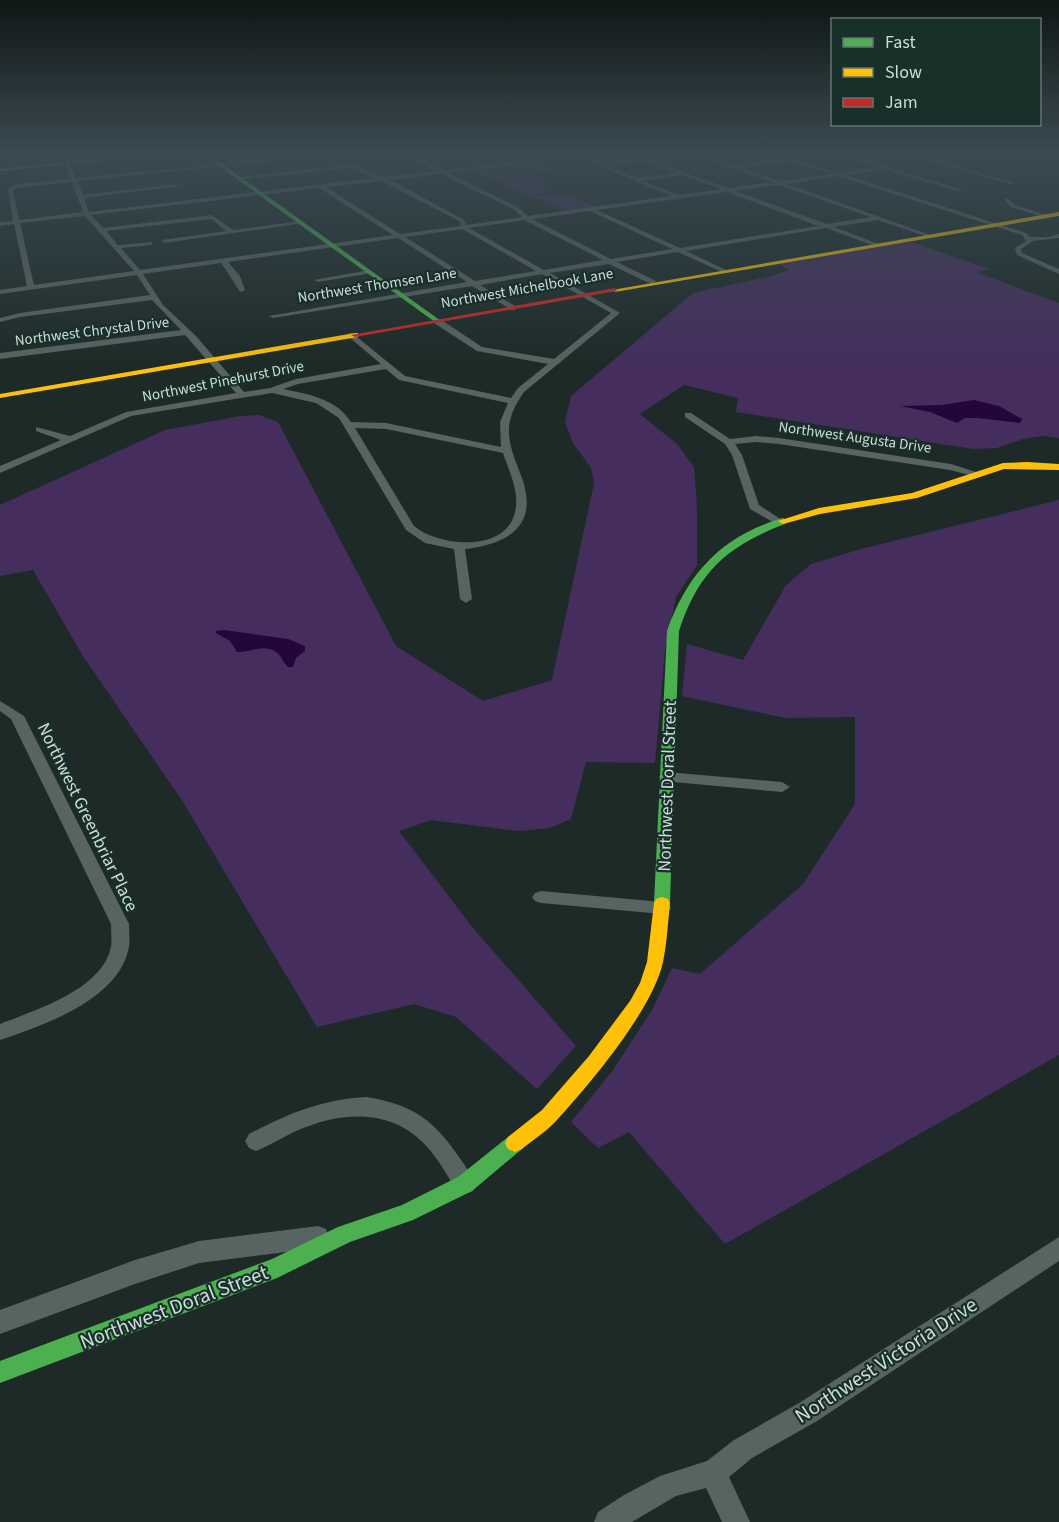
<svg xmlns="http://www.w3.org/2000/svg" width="1059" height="1522" font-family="'Source Sans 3',sans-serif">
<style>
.built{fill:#17342e}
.green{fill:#452e5d}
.water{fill:#23063b}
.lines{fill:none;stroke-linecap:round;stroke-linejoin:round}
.stream{stroke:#23063b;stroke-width:1.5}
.street{fill:#576461;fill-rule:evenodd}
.fast{fill:#4caf50;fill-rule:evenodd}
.slow{fill:#ffc107;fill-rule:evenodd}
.jam{fill:#c62828;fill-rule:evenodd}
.labels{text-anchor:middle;stroke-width:4.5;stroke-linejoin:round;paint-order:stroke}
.far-street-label{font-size:15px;fill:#cedcd8;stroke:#182f2a}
.street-label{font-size:18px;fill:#cedcd8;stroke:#182f2a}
.near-street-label{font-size:21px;fill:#cedcd8;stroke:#182f2a}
</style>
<rect width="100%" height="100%" fill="#1d2a27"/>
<path class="built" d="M 0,152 L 415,152 L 316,156 L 214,166 L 213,164 L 185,155 L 0,171 Z"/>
<g class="green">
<path d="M 535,162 L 555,170 L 532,175 L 552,184 L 538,183 L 553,190 L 534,194 L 545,197 L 566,194 L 595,207 L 565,211 L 471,170 Z"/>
<path d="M 911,242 L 989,269 L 976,272 L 1059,303 L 1059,438 L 1043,436 L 1023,439 L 997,448 L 973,449 L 736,412 L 738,398 L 684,385 L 640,414 L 677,444 L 694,467 L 697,507 L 697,565 L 676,597 L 665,650 L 655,763 L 586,762 L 571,819 L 550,828 L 519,831 L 431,820 L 399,831 L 473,928 L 576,1046 L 537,1089 L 456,1017 L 414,1004 L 317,1027 L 183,802 L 83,656 L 33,570 L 0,576 L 0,505 L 165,430 L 240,416 L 259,415 L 278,422 L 396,646 L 483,701 L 552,680 L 594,483 L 591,468 L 573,443 L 565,422 L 571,396 L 693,293 L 768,277 L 789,270 L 779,264 Z"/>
<path d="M 1059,500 L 1059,1055 L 725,1244 L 629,1132 L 598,1148 L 571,1122 L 613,1070 L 652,1010 L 672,968 L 700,974 L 803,884 L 855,804 L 855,717 L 785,718 L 682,696 L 687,644 L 743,660 L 786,585 L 811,564 L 861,549 Z"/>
</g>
<g class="water">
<path d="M 974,400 L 999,406 L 1022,419 L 1020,423 L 978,418 L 965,418 L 957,423 L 930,412 L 900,406 L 942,405 Z"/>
<path d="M 224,630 L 288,639 L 305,646 L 305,651 L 296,658 L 293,667 L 288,667 C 283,663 282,656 276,652 C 263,643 250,653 237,652 L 230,641 L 216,633 L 216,631 Z"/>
</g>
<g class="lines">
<path class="stream" d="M 1039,152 L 1059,161"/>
<g class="street">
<path d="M 342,152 L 362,152 L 78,181 L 83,195 L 176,184 L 179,186 L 84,198 L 89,212 L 373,178 L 352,168 L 238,180 L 240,177 L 353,164 L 382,177 L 436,171 L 400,152 L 406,152 L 443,170 L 482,166 L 455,152 L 462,152 L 489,165 L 575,155 L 572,152 L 578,152 L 599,163 L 685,152 L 729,152 L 704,155 L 735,165 L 783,159 L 765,152 L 791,158 L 849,152 L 844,154 L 963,190 L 958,191 L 886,170 L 846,175 L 1026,233 L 1030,237 L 1048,237 L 1059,234 L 1059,238 L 1033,241 L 1021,249 L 1022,253 L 1059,269 L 1059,274 L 1017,255 L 1015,248 L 1026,241 L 1022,235 L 838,176 L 787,184 L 933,236 L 928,237 L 878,220 L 834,227 L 879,244 L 877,247 L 826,228 L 686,251 L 726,270 L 724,273 L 678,252 L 617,262 L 656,281 L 653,285 L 609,264 L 550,273 L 620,313 L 524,392 C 515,405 508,418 509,434 C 510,450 517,464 522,478 C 539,526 508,544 465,549 L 472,599 L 466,603 L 460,599 L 454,549 L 425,543 L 406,530 L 339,418 L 316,403 L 272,393 L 131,416 L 0,473 L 0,466 L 61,440 L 36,431 L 36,427 L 70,436 L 126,412 L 236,393 L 185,335 L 0,359 L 0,353 L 181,330 L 152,300 L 20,317 L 0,322 L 0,318 L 20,313 L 150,295 L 137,275 L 0,294 L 0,290 L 27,286 L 14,224 L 0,226 L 0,222 L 13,221 L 8,189 L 15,184 L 71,179 L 65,163 L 68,161 L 76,178 ZM 696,155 L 772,182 L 728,188 L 650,160 ZM 837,155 L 879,167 L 838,173 L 798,160 ZM 579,157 L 671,196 L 528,216 L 519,208 L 448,173 ZM 642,161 L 676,173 L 636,178 L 604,165 ZM 790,161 L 831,174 L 780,181 L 741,168 ZM 441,174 L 515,210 L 522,217 L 467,225 L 463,219 L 390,180 ZM 682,175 L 721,189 L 679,195 L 642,181 ZM 382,181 L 459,221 L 461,226 L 400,234 L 326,187 ZM 72,182 L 83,212 L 19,220 L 13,190 L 17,188 ZM 779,185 L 871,217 L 827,224 L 735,191 ZM 319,188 L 393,235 L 140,270 L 121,248 L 151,245 L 153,242 L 118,245 L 106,231 L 211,219 L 226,231 L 162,240 L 164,243 L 304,223 L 301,221 L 233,230 L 212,215 L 103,228 L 91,215 ZM 727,192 L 818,226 L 680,248 L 597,210 ZM 590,211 L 672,249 L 611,259 L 532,219 ZM 85,216 L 134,271 L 34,285 L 20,223 ZM 525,220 L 526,221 L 603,260 L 544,270 L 469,228 ZM 463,229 L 464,230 L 536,271 L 475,281 L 405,237 ZM 398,238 L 467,282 L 269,316 L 273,318 L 472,286 L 512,310 L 515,310 L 515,306 L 480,285 L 542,274 L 611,313 L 554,359 L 482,347 L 440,319 L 434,319 L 434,323 L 477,351 L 548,364 L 518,388 L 511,398 L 405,376 L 352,333 L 349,333 L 349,337 L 381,364 L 296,379 L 270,388 L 244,392 L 196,336 L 163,305 L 143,274 L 221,263 C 227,270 237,289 241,292 L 245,290 L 240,276 L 228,262 ZM 386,369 L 399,380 L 508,403 L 500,422 L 501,447 L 386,423 L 351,422 C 337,399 308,394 283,389 L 298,384 ZM 355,428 L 386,429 L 503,453 C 509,471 520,492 515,512 C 506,553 439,547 414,526 Z"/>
<path d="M 898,152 L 907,152 L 1016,183 L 1011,184 Z"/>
<path d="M 1004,199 L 1008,199 L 1015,205 L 1049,216 L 1046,218 L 1011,207 Z"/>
<path d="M 370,270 L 372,273 L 318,282 L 314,280 Z"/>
<path d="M 685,413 L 691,413 L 730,439 L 756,436 L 779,438 L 951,464 L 982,474 L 977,477 L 950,470 L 779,444 L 756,442 L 735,444 L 742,455 L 759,505 L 782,520 L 784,522 L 778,525 L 750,509 L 732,455 L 725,444 L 685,417 Z"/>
<path d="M 0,701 L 24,716 L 129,924 C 129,931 130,940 129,947 C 119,1000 44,1025 0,1040 L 0,1024 C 35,1010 102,990 111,947 C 112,940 111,931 111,924 L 11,719 L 0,711 Z"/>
<path d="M 667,772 L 782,782 L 790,787 L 782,792 L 662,781 L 659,777 L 662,773 Z"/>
<path d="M 541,891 L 662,902 L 668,903 L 671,908 L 668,913 L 662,914 L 541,903 L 535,901 L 532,897 L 535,893 Z"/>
<path d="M 367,1097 C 426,1107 441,1130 473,1177 L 476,1184 L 473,1191 L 465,1194 L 457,1191 C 448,1177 440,1162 429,1149 C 397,1111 350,1110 306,1127 C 289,1133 273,1144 256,1151 L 249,1148 L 245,1141 L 249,1134 C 287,1114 323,1099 367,1097 Z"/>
<path d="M 318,1226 L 326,1229 L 329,1237 L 326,1245 L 318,1248 L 199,1263 L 135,1284 L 0,1334 L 0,1310 L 135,1260 L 199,1241 Z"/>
<path d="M 1059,1237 L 1059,1261 L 817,1421 L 752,1458 L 729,1477 L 750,1522 L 722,1522 L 706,1488 L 676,1496 L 632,1522 L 594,1522 L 598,1512 L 624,1495 L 660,1476 L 707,1461 L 734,1440 L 799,1403 Z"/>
</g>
<g class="fast">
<path d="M 171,152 L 190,152 L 0,171 L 0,169 Z"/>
<path d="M 191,152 L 197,152 L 220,162 L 441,321 L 435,322 L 216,164 Z"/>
<path d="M 783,518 L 788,521 L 787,523 C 728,546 699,570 679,631 L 670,903 L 668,907 L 662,909 L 656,907 L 654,903 L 667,631 C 687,573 723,535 783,518 Z"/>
<path d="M 515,1134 L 522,1137 L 525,1143 L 522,1149 L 472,1191 L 413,1220 L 350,1242 L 277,1278 L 0,1383 L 0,1361 L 272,1259 L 338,1227 L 402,1205 L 458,1177 L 508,1137 Z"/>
</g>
<g class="slow">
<path d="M 1059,212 L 1059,216 L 615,292 L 612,290 Z"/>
<path d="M 355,333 L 358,333 L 358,337 L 0,398 L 0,394 Z"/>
<path d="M 1027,462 L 1059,464 L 1059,470 L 1004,469 L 917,498 L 820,514 L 783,524 L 778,521 L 819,508 L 912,493 L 1003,463 Z"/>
<path d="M 662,897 L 668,899 L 670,903 C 668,922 667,943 663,962 C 653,1009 590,1084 557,1120 C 547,1131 533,1140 522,1149 L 515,1152 L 508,1149 L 505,1143 L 508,1137 L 542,1110 L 589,1056 L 630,1001 L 640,983 L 647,962 L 654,903 L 656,899 Z"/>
</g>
<path class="jam" d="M 615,288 L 617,291 L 355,337 L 351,335 Z"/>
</g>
<linearGradient id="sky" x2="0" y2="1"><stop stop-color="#101715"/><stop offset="0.42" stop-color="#3a4a52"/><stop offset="1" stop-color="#3a4a52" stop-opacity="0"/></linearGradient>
<rect width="1059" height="365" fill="url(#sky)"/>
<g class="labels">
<g class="far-street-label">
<text transform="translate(377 285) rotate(-9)" y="5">Northwest Thomsen Lane</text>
<text transform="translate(527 288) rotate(-10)" y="5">Northwest Michelbook Lane</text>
<text transform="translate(92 331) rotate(-7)" y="5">Northwest Chrystal Drive</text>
<text transform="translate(223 381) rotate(-11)" y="5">Northwest Pinehurst Drive</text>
<text transform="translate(855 437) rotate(8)" y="5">Northwest Augusta Drive</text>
</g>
<g class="street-label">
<text transform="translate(667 786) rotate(-88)" y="6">Northwest Doral Street</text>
<text transform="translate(88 817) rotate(64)" y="6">Northwest Greenbriar Place</text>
</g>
<g class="near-street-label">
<text transform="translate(174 1307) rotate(-21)" y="7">Northwest Doral Street</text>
<text transform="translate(886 1360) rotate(-33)" y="7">Northwest Victoria Drive</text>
</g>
</g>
<rect x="831" y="18" width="210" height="108" fill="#182f2a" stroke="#617470" stroke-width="1.5"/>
<rect x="843" y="38" width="30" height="9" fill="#4caf50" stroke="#617470" stroke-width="1.5"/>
<text x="885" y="48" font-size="18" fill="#cedcd8">Fast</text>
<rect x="843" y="68" width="30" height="9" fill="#ffc107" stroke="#617470" stroke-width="1.5"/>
<text x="885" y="78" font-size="18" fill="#cedcd8">Slow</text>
<rect x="843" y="98" width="30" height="9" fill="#c62828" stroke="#617470" stroke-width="1.5"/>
<text x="885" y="108" font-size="18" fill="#cedcd8">Jam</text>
</svg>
